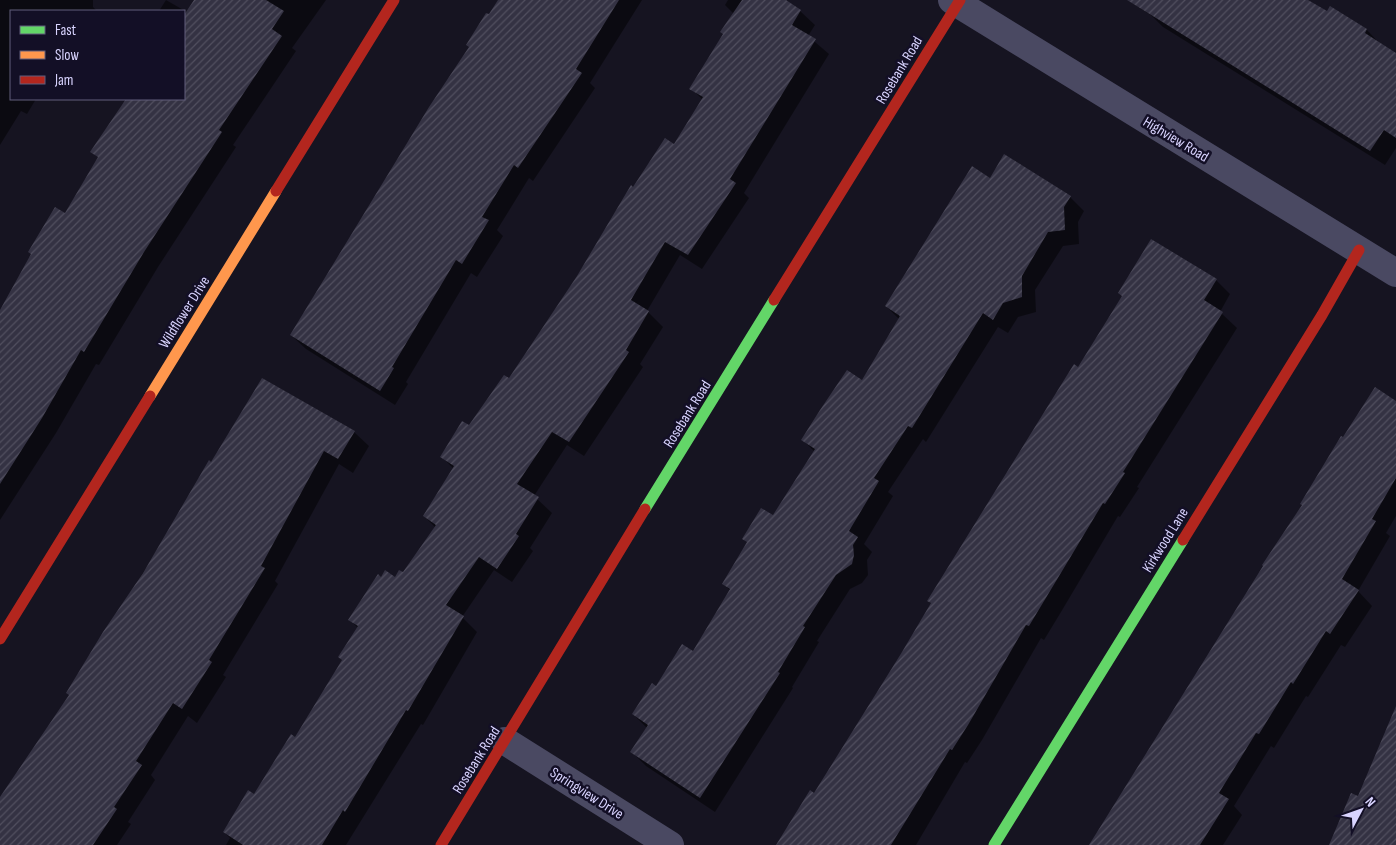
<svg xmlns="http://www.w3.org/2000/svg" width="1396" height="845" font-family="'Sofia Sans Condensed',sans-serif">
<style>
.shadow{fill:#0007}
.building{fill:url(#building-hatch)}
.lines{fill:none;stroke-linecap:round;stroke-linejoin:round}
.street{stroke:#4a4962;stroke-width:28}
.fast{stroke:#63d668;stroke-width:11}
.slow{stroke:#ff974d;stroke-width:11}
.jam{stroke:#b3261e;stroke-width:11}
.labels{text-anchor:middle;stroke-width:5;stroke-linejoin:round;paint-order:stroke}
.street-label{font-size:15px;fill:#d9d4ff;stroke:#130f26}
</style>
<defs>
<pattern id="building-hatch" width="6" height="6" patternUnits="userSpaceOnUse" patternTransform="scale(1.25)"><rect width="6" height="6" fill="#343243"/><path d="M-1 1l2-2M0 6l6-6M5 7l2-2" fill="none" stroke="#514f5f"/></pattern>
</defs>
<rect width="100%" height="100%" fill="#161421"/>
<g class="shadow">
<path d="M 0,0 L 93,0 L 93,7 L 97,11 L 11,11 L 11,99 L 36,99 L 27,114 L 21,111 L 0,145 Z"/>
<path d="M 166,0 L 187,12 L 195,0 L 326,0 L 292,48 L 296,51 L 233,145 L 236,147 L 158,267 L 99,365 L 96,364 L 56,433 L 0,520 L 0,312 L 65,214 L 99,158 L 92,152 L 129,99 L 184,99 L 184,11 L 159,11 Z"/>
<path d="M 499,0 L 642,0 L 590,83 L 595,88 L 533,181 L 529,178 L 497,230 L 503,236 L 477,277 L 471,273 L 406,382 L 408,384 L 395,405 L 306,349 L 291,335 Z"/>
<path d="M 728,0 L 783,0 L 800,11 L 815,25 L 808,36 L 829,54 L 744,193 L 749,198 L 702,269 L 680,255 L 647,311 L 663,327 L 640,364 L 643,367 L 584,456 L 567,445 L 534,496 L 552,513 L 530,548 L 533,551 L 512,582 L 494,570 L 462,617 L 477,632 L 423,725 L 421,724 L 346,845 L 226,845 L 230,838 L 224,832 L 254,796 L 296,738 L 343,661 L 339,657 L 358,628 L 350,620 L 382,578 L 395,579 L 404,574 L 436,528 L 424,516 L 453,468 L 442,457 L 510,380 L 634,188 L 674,146 L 703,100 L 691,88 L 724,35 L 734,14 L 725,5 Z"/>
<path d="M 1128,0 L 1306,0 L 1327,13 L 1331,7 L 1367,30 L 1380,44 L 1396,54 L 1396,148 L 1385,165 L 1163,27 L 1152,16 Z"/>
<path d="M 990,179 L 1070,197 L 1084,211 L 1078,222 L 1079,244 L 1063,246 L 1035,290 L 1036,312 L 1018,317 L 1008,333 L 998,327 L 926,442 L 923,439 L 888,492 L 893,496 L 864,544 L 872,552 L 867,560 L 868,575 L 862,583 L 850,589 L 817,641 L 819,642 L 792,687 L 793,688 L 715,812 L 646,766 L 632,752 L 647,728 L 633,714 L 656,687 L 694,653 L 731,591 L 723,584 L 748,543 L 744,539 L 774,517 L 815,452 L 803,440 L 862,382 L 900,320 L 886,306 Z"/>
<path d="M 1216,280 L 1230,294 L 1220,312 L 1237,328 L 1137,487 L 1139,488 L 1120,517 L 1118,516 L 1061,612 L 1044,640 L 1041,638 L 982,740 L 967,763 L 965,762 L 916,845 L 777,845 L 815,795 L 932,604 L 928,601 L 1078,369 Z"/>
<path d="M 1396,403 L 1396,516 L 1386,533 L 1390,536 L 1358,591 L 1372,606 L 1345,647 L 1341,645 L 1308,697 L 1306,696 L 1274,748 L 1271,746 L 1234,806 L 1242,815 L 1223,845 L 1095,845 L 1343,438 Z"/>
<path d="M 354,432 L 369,446 L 353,473 L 339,464 L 275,581 L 278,584 L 223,675 L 226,677 L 197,723 L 188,716 L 151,775 L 155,780 L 128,822 L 131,824 L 117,845 L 0,845 L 0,800 L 70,696 L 67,693 L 212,463 Z"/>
</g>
<g class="building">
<path d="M 194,0 L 266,0 L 284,11 L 272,29 L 282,36 L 219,130 L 222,132 L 144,252 L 84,352 L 81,350 L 42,418 L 0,484 L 0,310 L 31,254 L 28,252 L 55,207 L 65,213 L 98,157 L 90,152 L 126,99 L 184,99 L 184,15 Z"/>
<path d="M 498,0 L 619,0 L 576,69 L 582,73 L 518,168 L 514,165 L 482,217 L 489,220 L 462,264 L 456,260 L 392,367 L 394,368 L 380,391 L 290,335 L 429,107 L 469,47 L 466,45 L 486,13 L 489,14 Z"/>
<path d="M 742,0 L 786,0 L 801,10 L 792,25 L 816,39 L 730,179 L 736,183 L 688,255 L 665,242 L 631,300 L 649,311 L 626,350 L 629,352 L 569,442 L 552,432 L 517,484 L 539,497 L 516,534 L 519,536 L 497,569 L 479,557 L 446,605 L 464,616 L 408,711 L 406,710 L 345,812 L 343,810 L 322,845 L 243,845 L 223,832 L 248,790 L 254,794 L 291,734 L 295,737 L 342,660 L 338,657 L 358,626 L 348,620 L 378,574 L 381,577 L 385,570 L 395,577 L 399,570 L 403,572 L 436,525 L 423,516 L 454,466 L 440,457 L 462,421 L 469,425 L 504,375 L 509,378 L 577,276 L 631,185 L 633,187 L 665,138 L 674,144 L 703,97 L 689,89 L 723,34 L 720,32 Z"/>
<path d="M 1127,0 L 1308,0 L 1327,11 L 1330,6 L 1367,29 L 1365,33 L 1396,53 L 1396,138 L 1384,130 L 1370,151 Z"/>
<path d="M 1004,154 L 1071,196 L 1064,207 L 1065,230 L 1048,232 L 1022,276 L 1022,297 L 1003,303 L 993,320 L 983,313 L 912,428 L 908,426 L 874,478 L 879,481 L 849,531 L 858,537 L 853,545 L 854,555 L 852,564 L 836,575 L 803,626 L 805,627 L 778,672 L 780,673 L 700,798 L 630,752 L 648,725 L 632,714 L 652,683 L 656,686 L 682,644 L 693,651 L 730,589 L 722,584 L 747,542 L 742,539 L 761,508 L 773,515 L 815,449 L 801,440 L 820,410 L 847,370 L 862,380 L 900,316 L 885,306 L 972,166 L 990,178 Z"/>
<path d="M 1151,239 L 1217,279 L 1204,300 L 1223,312 L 1123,472 L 1125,473 L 1105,504 L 1103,503 L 1029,626 L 1026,625 L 968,725 L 952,750 L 950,749 L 891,845 L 776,845 L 810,790 L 814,793 L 902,652 L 931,603 L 927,601 L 1074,364 L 1078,367 L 1122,296 L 1118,293 Z"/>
<path d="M 262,378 L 355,431 L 338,459 L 324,451 L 261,566 L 265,568 L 209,660 L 212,662 L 182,709 L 173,703 L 136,761 L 142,765 L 114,807 L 117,809 L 93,845 L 0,845 L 0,797 L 69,695 L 66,693 L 103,632 L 143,573 L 209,460 L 211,462 Z"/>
<path d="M 1375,387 L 1396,401 L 1396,478 L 1372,519 L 1376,521 L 1342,579 L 1359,590 L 1330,634 L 1326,631 L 1293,684 L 1291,682 L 1259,734 L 1256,733 L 1219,793 L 1229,799 L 1200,845 L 1089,845 L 1263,566 L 1262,565 L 1302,505 L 1300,504 L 1341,436 L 1343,437 Z"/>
<path d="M 1396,706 L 1396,845 L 1329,845 L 1351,793 L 1358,796 Z"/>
</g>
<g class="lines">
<g class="street">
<path d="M 952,0 L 1396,273"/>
<path d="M 505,741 L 670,845"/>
</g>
<g class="fast">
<path d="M 645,509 L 774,300"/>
<path d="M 994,845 L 1183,540"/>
</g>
<path class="slow" d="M 150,396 L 276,191"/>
<g class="jam">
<path d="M 276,191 L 394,0"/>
<path d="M 774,300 L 960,0"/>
<path d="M 1183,540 L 1322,315 L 1359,250"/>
<path d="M 0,639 L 150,396"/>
<path d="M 441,845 L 645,509"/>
</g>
</g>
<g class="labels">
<g class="street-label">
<text transform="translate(899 70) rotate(-59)" y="5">Rosebank Road</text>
<text transform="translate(1176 139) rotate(31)" y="5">Highview Road</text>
<text transform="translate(184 312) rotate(-58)" y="5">Wildflower Drive</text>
<text transform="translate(687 414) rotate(-58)" y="5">Rosebank Road</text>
<text transform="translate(1165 540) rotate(-58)" y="5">Kirkwood Lane</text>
<text transform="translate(476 760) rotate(-58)" y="5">Rosebank Road</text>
<text transform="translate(587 793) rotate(32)" y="5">Springview Drive</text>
</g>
</g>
<rect x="10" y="10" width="175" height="90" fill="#130f26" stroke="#625e7d"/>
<rect x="20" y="26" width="25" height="8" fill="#63d668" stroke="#625e7d"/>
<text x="55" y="35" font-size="15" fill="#d9d4ff">Fast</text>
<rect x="20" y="51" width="25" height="8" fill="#ff974d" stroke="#625e7d"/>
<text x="55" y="60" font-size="15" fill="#d9d4ff">Slow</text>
<rect x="20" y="76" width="25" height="8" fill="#b3261e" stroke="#625e7d"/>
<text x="55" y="85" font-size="15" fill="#d9d4ff">Jam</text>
<g transform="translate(1361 810) rotate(49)" stroke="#130f26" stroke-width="4" paint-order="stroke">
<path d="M0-4L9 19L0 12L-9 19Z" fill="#d9d4ff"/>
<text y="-8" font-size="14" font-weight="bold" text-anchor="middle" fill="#d9d4ff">N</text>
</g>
</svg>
